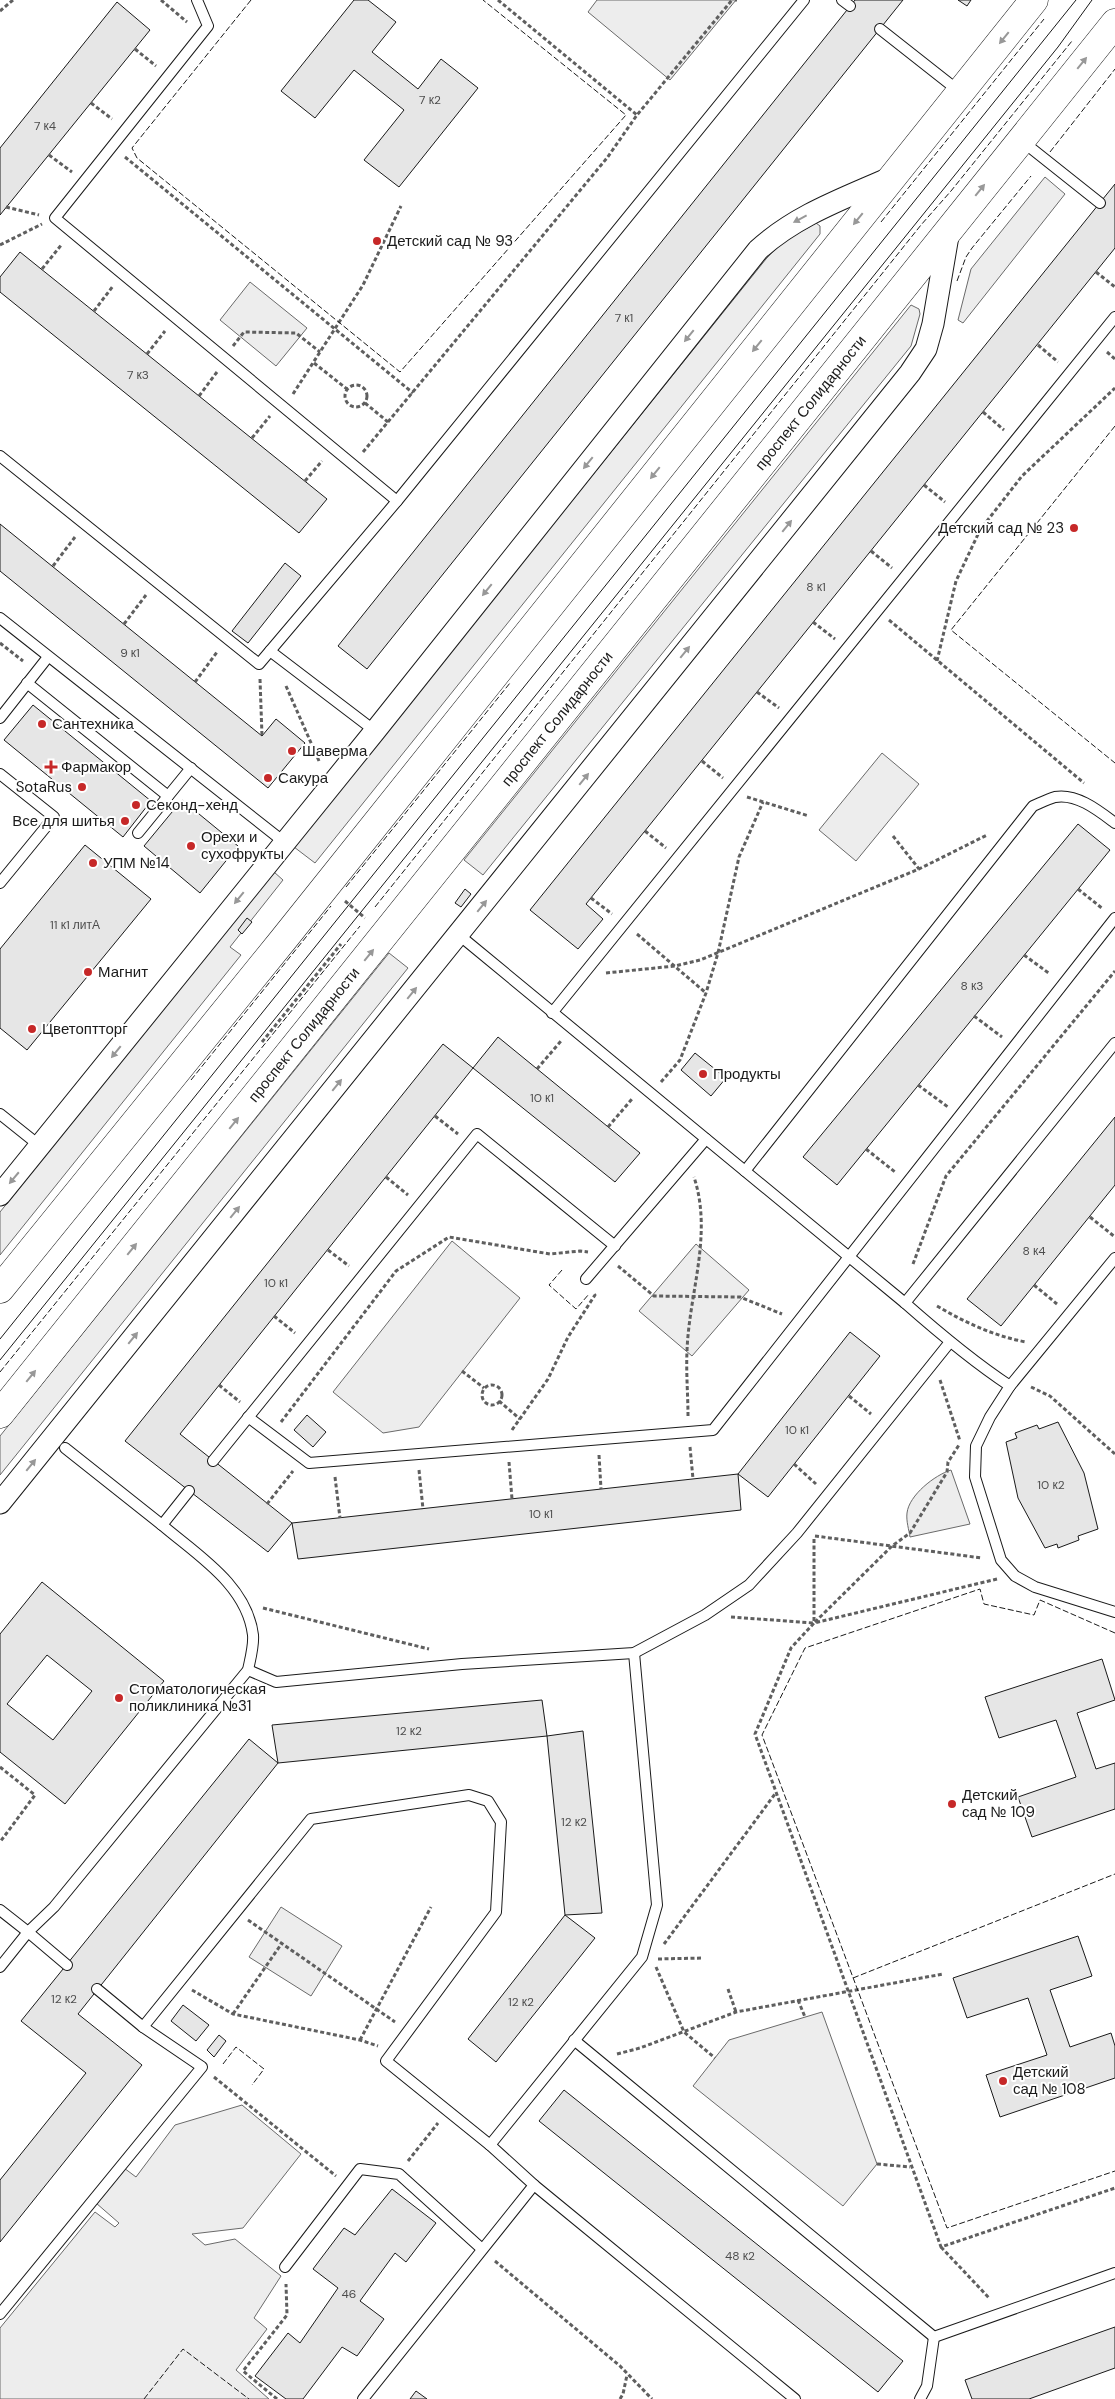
<svg xmlns="http://www.w3.org/2000/svg" width="1115" height="2399" font-family="'DM Sans',sans-serif">
<style>
.green{fill:#ededed;stroke:#6a6a6a}
.building{fill:#e6e6e6;stroke:#1a1a1a;fill-rule:evenodd}
.lines{fill:none;stroke-linecap:round;stroke-linejoin:round}
.service-casing{stroke:#1a1a1a;stroke-width:12}
.minor-casing{stroke:#1a1a1a;stroke-width:23}
.secondary-casing{stroke:#1a1a1a;stroke-width:29}
.path{stroke:#5f5f5f;stroke-width:3;stroke-dasharray:4 2.5;stroke-linecap:butt}
.service{stroke:#fff;stroke-width:10}
.minor{stroke:#fff;stroke-width:21}
.secondary{stroke:#fff;stroke-width:28}
.tram{stroke:#1a1a1a;stroke-width:1}
.fence{stroke:#1a1a1a;stroke-width:1;stroke-dasharray:6 2.5;stroke-linecap:butt}
.oneway{fill:#989898}
.poi-dot{fill:#c62828;stroke:#fff;stroke-width:2}
.labels{text-anchor:middle;stroke-width:4;stroke-linejoin:round;paint-order:stroke}
.number-label{font-size:12px;fill:#4d4d4d}
.poi-label{font-size:15px;fill:#1a1a1a;stroke:#fff;text-anchor:start}
.street-label{font-size:15px;fill:#1a1a1a;stroke:#fff}
</style>
<rect width="100%" height="100%" fill="#fff"/>
<g class="green">
<path d="M 597,0 L 736,0 L 670,80 L 588,12 Z"/>
<path d="M 1045,177 L 1065,194 L 963,323 L 958,320 L 971,269 Z"/>
<path d="M 816,223 L 820,226 L 820,234 L 315,863 L 294,847 L 766,259 L 781,243 Z"/>
<path d="M 250,282 L 307,328 L 276,366 L 220,320 Z"/>
<path d="M 911,305 L 919,309 L 920,314 L 911,346 L 483,875 L 464,860 Z"/>
<path d="M 882,753 L 919,784 L 856,861 L 819,830 Z"/>
<path d="M 274,872 L 283,880 L 230,947 L 241,955 L 0,1255 L 0,1212 Z"/>
<path d="M 389,953 L 408,968 L 0,1475 L 0,1436 Z"/>
<path d="M 452,1241 L 520,1298 L 419,1427 L 383,1433 L 333,1392 Z"/>
<path d="M 696,1244 L 749,1290 L 692,1356 L 639,1311 Z"/>
<path d="M 951,1470 L 970,1524 L 910,1537 C 909,1530 906,1521 907,1513 C 909,1495 935,1475 951,1470 Z"/>
<path d="M 281,1907 L 342,1946 L 311,1996 L 249,1957 Z"/>
<path d="M 822,2012 L 877,2164 L 843,2206 L 693,2086 L 729,2040 Z"/>
<path d="M 242,2105 L 301,2154 L 243,2228 L 192,2234 L 205,2245 L 235,2239 L 281,2276 L 254,2318 L 267,2329 L 236,2370 L 269,2399 L 0,2399 L 0,2328 L 95,2212 L 115,2227 L 119,2223 L 96,2203 L 124,2168 L 136,2177 L 175,2125 Z"/>
</g>
<g class="building">
<path d="M 354,0 L 368,0 L 396,22 L 372,52 L 418,89 L 441,59 L 478,88 L 399,187 L 364,160 L 404,110 L 354,70 L 315,118 L 281,91 Z"/>
<path d="M 855,0 L 903,0 L 367,669 L 338,646 Z"/>
<path d="M 958,0 L 971,0 L 967,6 Z"/>
<path d="M 117,2 L 150,30 L 0,215 L 0,148 Z"/>
<path d="M 1115,184 L 1115,248 L 586,904 L 603,919 L 578,949 L 530,910 Z"/>
<path d="M 20,252 L 327,499 L 299,533 L 0,292 L 0,277 Z"/>
<path d="M 0,524 L 262,736 L 276,719 L 305,743 L 268,788 L 0,571 Z"/>
<path d="M 285,563 L 301,576 L 248,643 L 232,631 Z"/>
<path d="M 33,705 L 151,801 L 123,837 L 4,740 Z"/>
<path d="M 182,800 L 238,846 L 200,893 L 144,846 Z"/>
<path d="M 1078,824 L 1110,850 L 837,1185 L 803,1157 Z"/>
<path d="M 85,845 L 151,899 L 27,1050 L 0,1028 L 0,949 Z"/>
<path d="M 465,889 L 471,894 L 461,907 L 455,903 Z"/>
<path d="M 247,918 L 252,922 L 242,934 L 238,930 Z"/>
<path d="M 498,1037 L 640,1153 L 615,1182 L 473,1068 Z"/>
<path d="M 443,1044 L 473,1068 L 180,1434 L 292,1523 L 268,1552 L 125,1441 Z"/>
<path d="M 695,1053 L 726,1078 L 711,1096 L 681,1070 Z"/>
<path d="M 1115,1117 L 1115,1185 L 1001,1326 L 967,1299 Z"/>
<path d="M 850,1332 L 880,1356 L 768,1497 L 738,1474 Z"/>
<path d="M 307,1415 L 326,1432 L 313,1447 L 294,1430 Z"/>
<path d="M 1058,1422 L 1084,1473 L 1098,1529 L 1078,1536 L 1079,1540 L 1058,1548 L 1057,1544 L 1045,1548 L 1018,1498 L 1006,1442 L 1017,1438 L 1015,1433 L 1037,1425 L 1039,1429 Z"/>
<path d="M 738,1474 L 741,1510 L 298,1559 L 292,1523 Z"/>
<path d="M 42,1582 L 164,1681 L 65,1804 L 0,1752 L 0,1634 ZM 47,1655 L 92,1691 L 53,1740 L 7,1704 Z"/>
<path d="M 1102,1659 L 1115,1700 L 1077,1713 L 1096,1769 L 1115,1763 L 1115,1809 L 1032,1837 L 1018,1797 L 1076,1777 L 1056,1720 L 999,1738 L 985,1697 Z"/>
<path d="M 542,1700 L 547,1736 L 278,1763 L 272,1725 Z"/>
<path d="M 583,1731 L 602,1913 L 565,1915 L 547,1736 Z"/>
<path d="M 249,1739 L 278,1763 L 78,2014 L 142,2065 L 0,2242 L 0,2180 L 86,2073 L 21,2021 Z"/>
<path d="M 565,1915 L 595,1938 L 496,2062 L 468,2039 Z"/>
<path d="M 1078,1936 L 1092,1976 L 1050,1990 L 1070,2047 L 1111,2033 L 1115,2046 L 1115,2078 L 1000,2117 L 986,2075 L 1047,2055 L 1028,1998 L 967,2018 L 953,1978 Z"/>
<path d="M 183,2005 L 209,2025 L 196,2041 L 171,2021 Z"/>
<path d="M 219,2035 L 226,2041 L 214,2057 L 207,2050 Z"/>
<path d="M 564,2090 L 903,2361 L 878,2392 L 539,2121 Z"/>
<path d="M 392,2189 L 436,2223 L 406,2262 L 395,2253 L 360,2301 L 384,2319 L 357,2356 L 342,2347 L 303,2399 L 286,2399 L 255,2376 L 288,2333 L 300,2343 L 338,2288 L 313,2269 L 344,2228 L 355,2235 Z"/>
<path d="M 1115,2327 L 1115,2368 L 1029,2399 L 972,2399 L 965,2380 Z"/>
<path d="M 416,2391 L 427,2399 L 410,2399 Z"/>
</g>
<g class="lines">
<defs>
<g id="service">
<path d="M 197,0 L 208,26 L 55,218 L 397,501"/>
<path d="M 842,0 L 850,6"/>
<path d="M 880,29 L 960,92"/>
<path d="M 1022,141 L 1100,203"/>
<path d="M 0,456 L 259,664 L 397,501 L 804,0"/>
<path d="M 0,618 L 284,842"/>
<path d="M 270,651 L 375,731"/>
<path d="M 27,683 L 168,796"/>
<path d="M 0,718 L 48,657"/>
<path d="M 0,774 L 54,817 L 0,883"/>
<path d="M 138,833 L 191,768"/>
<path d="M 459,935 L 905,1303 C 939,1333 972,1361 1010,1386 L 1115,1258"/>
<path d="M 552,1013 L 1115,317"/>
<path d="M 0,1114 L 40,1146"/>
<path d="M 745,1171 L 1033,806 C 1040,803 1048,799 1055,797 C 1077,793 1099,811 1115,823"/>
<path d="M 586,1279 L 706,1139"/>
<path d="M 905,1303 L 1115,1043"/>
<path d="M 1010,1386 L 990,1417 L 976,1446 L 975,1477 L 1001,1560 L 1015,1576 L 1035,1587 L 1115,1612"/>
<path d="M 248,1417 L 309,1463 L 713,1430 L 1115,918"/>
<path d="M 65,1448 L 162,1525 L 189,1491"/>
<path d="M 213,1461 L 477,1134 L 615,1246"/>
<path d="M 248,1670 L 276,1682 L 462,1664 L 634,1653 L 705,1615 L 749,1585 L 797,1533 L 950,1342"/>
<path d="M 0,1910 L 28,1932 L 54,1907 L 248,1670 C 250,1660 254,1646 253,1635 C 247,1585 197,1555 162,1525"/>
<path d="M 0,1967 L 28,1932 L 67,1965"/>
<path d="M 143,2027 L 311,1819 L 469,1795 L 488,1801 L 501,1822 L 496,1912 L 386,2061 L 490,2145"/>
<path d="M 574,2040 L 934,2337 L 1115,2273"/>
<path d="M 534,2185 L 795,2399"/>
<path d="M 285,2267 L 360,2169 L 399,2174 L 482,2249"/>
<path d="M 0,2314 L 202,2067 L 143,2027 L 97,1989"/>
<path d="M 363,2399 L 534,2185 L 490,2145 L 642,1957 L 657,1905 L 634,1653"/>
<path d="M 920,2399 L 927,2386 L 934,2337"/>
</g>
<g id="minor">
<path d="M 0,1195 L 375,731 L 758,250 C 796,215 845,198 892,177"/>
<path d="M 0,1503 L 910,373 L 926,349 L 933,324 L 949,230"/>
</g>
<g id="secondary">
<path d="M 0,1289 L 283,940 L 1034,0"/>
<path id="s1" d="M 0,1414 L 1115,23"/>
</g>
</defs>
<use href="#service" class="service-casing"/>
<use href="#minor" class="minor-casing"/>
<use href="#secondary" class="secondary-casing"/>
<g class="path">
<path d="M 161,0 L 187,22"/>
<path d="M 498,0 L 637,115"/>
<path d="M 735,0 L 737,0"/>
<path d="M 0,11 L 13,0"/>
<path d="M 135,49 L 156,66"/>
<path d="M 91,103 L 112,119"/>
<path d="M 49,155 L 72,172"/>
<path d="M 125,157 L 413,393"/>
<path d="M 6,207 L 39,215"/>
<path d="M 0,245 L 42,224"/>
<path d="M 42,269 L 62,244"/>
<path d="M 1096,272 L 1115,287"/>
<path d="M 94,311 L 113,286"/>
<path d="M 1038,345 L 1058,362"/>
<path d="M 233,346 L 244,332 L 296,333 L 320,352"/>
<path d="M 1107,352 L 1115,359"/>
<path d="M 147,354 L 165,331"/>
<path d="M 314,363 L 347,389"/>
<circle cx="356" cy="396" r="11"/>
<path d="M 293,394 L 363,285 L 401,206"/>
<path d="M 199,396 L 217,372"/>
<path d="M 365,403 L 388,422"/>
<path d="M 983,412 L 1004,430"/>
<path d="M 252,438 L 270,416"/>
<path d="M 363,452 L 607,158 L 637,115 L 732,0"/>
<path d="M 305,481 L 322,461"/>
<path d="M 924,485 L 945,502"/>
<path d="M 871,551 L 892,568"/>
<path d="M 53,566 L 75,537"/>
<path d="M 889,620 L 1084,783"/>
<path d="M 813,622 L 835,639"/>
<path d="M 124,624 L 146,595"/>
<path d="M 0,643 L 23,661"/>
<path d="M 937,661 L 956,581 L 980,530 L 1022,476 L 1115,388"/>
<path d="M 260,679 L 262,736"/>
<path d="M 195,682 L 217,652"/>
<path d="M 286,686 L 319,761"/>
<path d="M 757,692 L 779,708"/>
<path d="M 702,761 L 723,778"/>
<path d="M 747,797 L 809,816"/>
<path d="M 645,831 L 666,848"/>
<path d="M 893,836 L 919,869"/>
<path d="M 1078,889 L 1103,909"/>
<path d="M 591,898 L 612,914"/>
<path d="M 345,901 L 365,918"/>
<path d="M 637,934 L 706,993"/>
<path d="M 1024,955 L 1050,974"/>
<path d="M 606,973 L 675,966 L 700,960 L 919,869 L 987,835"/>
<path d="M 974,1016 L 1002,1037"/>
<path d="M 262,1042 L 341,944"/>
<path d="M 537,1069 L 561,1041"/>
<path d="M 661,1082 L 680,1060 L 706,993 L 718,953 L 739,857 L 763,802"/>
<path d="M 918,1085 L 948,1107"/>
<path d="M 435,1116 L 458,1134"/>
<path d="M 608,1127 L 632,1099"/>
<path d="M 866,1149 L 895,1172"/>
<path d="M 386,1177 L 408,1195"/>
<path d="M 1090,1217 L 1115,1237"/>
<path d="M 328,1250 L 349,1266"/>
<path d="M 913,1264 L 946,1176 L 1115,971"/>
<path d="M 618,1266 L 654,1296 L 740,1297 L 782,1314"/>
<path d="M 1034,1285 L 1057,1304"/>
<path d="M 937,1306 C 966,1323 994,1336 1026,1342"/>
<path d="M 274,1316 L 295,1333"/>
<path d="M 462,1371 L 484,1388"/>
<path d="M 940,1380 L 960,1441"/>
<path d="M 219,1385 L 240,1402"/>
<circle cx="492" cy="1395" r="10"/>
<path d="M 1031,1387 L 1050,1396 L 1115,1454"/>
<path d="M 849,1396 L 871,1414"/>
<path d="M 499,1401 L 520,1419"/>
<path d="M 688,1416 C 688,1395 686,1373 687,1351 C 689,1293 713,1235 694,1177"/>
<path d="M 281,1422 L 396,1271 L 449,1237 L 550,1254 L 580,1251 L 588,1252"/>
<path d="M 512,1430 L 548,1379 L 568,1337 L 595,1295 L 593,1293"/>
<path d="M 690,1447 L 693,1479"/>
<path d="M 599,1455 L 601,1489"/>
<path d="M 509,1462 L 512,1499"/>
<path d="M 794,1464 L 816,1484"/>
<path d="M 419,1470 L 423,1509"/>
<path d="M 335,1477 L 340,1518"/>
<path d="M 267,1504 L 293,1471"/>
<path d="M 815,1536 L 982,1558"/>
<path d="M 814,1539 L 814,1622"/>
<path d="M 997,1579 L 814,1623 L 791,1648 L 755,1734 L 941,2247 L 1115,2188"/>
<path d="M 263,1608 L 429,1649"/>
<path d="M 731,1617 L 814,1623 L 892,1546 L 910,1533 L 947,1472 L 948,1462 L 959,1445"/>
<path d="M 0,1767 L 35,1795 L 0,1842"/>
<path d="M 248,1920 L 395,2022"/>
<path d="M 664,1944 L 775,1794"/>
<path d="M 658,1959 L 703,1958"/>
<path d="M 656,1967 L 684,2032 L 715,2058"/>
<path d="M 728,1989 L 736,2012"/>
<path d="M 192,1990 L 233,2014 L 360,2040 L 378,2046"/>
<path d="M 798,2000 L 805,2017"/>
<path d="M 233,2014 L 282,1943"/>
<path d="M 360,2040 L 431,1907"/>
<path d="M 617,2054 L 640,2048 L 736,2012 L 943,1974"/>
<path d="M 214,2077 L 336,2176"/>
<path d="M 408,2161 L 438,2123"/>
<path d="M 877,2164 L 910,2167"/>
<path d="M 941,2247 L 990,2299"/>
<path d="M 495,2261 L 620,2366 L 652,2399"/>
<path d="M 277,2399 L 243,2371 L 287,2315 L 286,2284"/>
<path d="M 620,2399 L 623,2394 L 627,2375"/>
</g>
<use href="#service" class="service"/>
<use href="#minor" class="minor"/>
<use href="#secondary" class="secondary"/>
<g class="tram">
<path d="M 0,1339 L 1076,0"/>
<path d="M 0,1360 L 1058,47 L 1092,0"/>
</g>
<g class="fence">
<path d="M 251,0 L 132,148 L 137,158 L 400,372 L 626,115 L 483,0"/>
<path d="M 1050,152 L 1115,69"/>
<path d="M 881,222 L 1044,19"/>
<path d="M 957,281 L 966,257 L 972,248 L 1031,176"/>
<path d="M 1115,426 L 951,630 L 1115,763"/>
<path d="M 346,887 L 510,683"/>
<path d="M 375,907 L 921,225 L 951,191 L 1072,41"/>
<path d="M 191,1080 L 331,906"/>
<path d="M 562,1270 L 549,1285 L 576,1309 L 589,1294"/>
<path d="M 0,1372 L 360,926"/>
<path d="M 1115,1633 L 1040,1600 L 1034,1615 L 984,1604 L 980,1589 L 805,1648 L 762,1735 L 947,2228 L 1115,2171"/>
<path d="M 853,1978 L 1115,1874"/>
<path d="M 223,2064 L 236,2047 L 264,2069 L 252,2085"/>
<path d="M 144,2399 L 183,2349 L 249,2399"/>
</g>
</g>
<defs><path id="oneway-solid" d="M-6-.8H1V-3.2L6.5 0L1 3.2V.8H-6Z" transform="scale(1.25)"/></defs>
<g class="oneway">
<use href="#oneway-solid" transform="translate(1004 38) rotate(129)"/>
<use href="#oneway-solid" transform="translate(1082 63) rotate(-51)"/>
<use href="#oneway-solid" transform="translate(980 190) rotate(-51)"/>
<use href="#oneway-solid" transform="translate(800 219) rotate(152)"/>
<use href="#oneway-solid" transform="translate(858 219) rotate(129)"/>
<use href="#oneway-solid" transform="translate(689 336) rotate(129)"/>
<use href="#oneway-solid" transform="translate(757 346) rotate(129)"/>
<use href="#oneway-solid" transform="translate(588 463) rotate(129)"/>
<use href="#oneway-solid" transform="translate(655 473) rotate(129)"/>
<use href="#oneway-solid" transform="translate(787 526) rotate(-51)"/>
<use href="#oneway-solid" transform="translate(487 590) rotate(129)"/>
<use href="#oneway-solid" transform="translate(685 652) rotate(-51)"/>
<use href="#oneway-solid" transform="translate(584 779) rotate(-51)"/>
<use href="#oneway-solid" transform="translate(239 898) rotate(129)"/>
<use href="#oneway-solid" transform="translate(482 906) rotate(-51)"/>
<use href="#oneway-solid" transform="translate(369 955) rotate(-51)"/>
<use href="#oneway-solid" transform="translate(412 993) rotate(-51)"/>
<use href="#oneway-solid" transform="translate(116 1052) rotate(129)"/>
<use href="#oneway-solid" transform="translate(337 1085) rotate(-51)"/>
<use href="#oneway-solid" transform="translate(234 1123) rotate(-51)"/>
<use href="#oneway-solid" transform="translate(14 1178) rotate(130)"/>
<use href="#oneway-solid" transform="translate(235 1212) rotate(-51)"/>
<use href="#oneway-solid" transform="translate(132 1249) rotate(-51)"/>
<use href="#oneway-solid" transform="translate(133 1338) rotate(-51)"/>
<use href="#oneway-solid" transform="translate(31 1376) rotate(-51)"/>
<use href="#oneway-solid" transform="translate(31 1465) rotate(-51)"/>
</g>
<g class="poi-dot">
<circle cx="377" cy="241" r="5"/>
<circle cx="1074" cy="528" r="5"/>
<circle cx="42" cy="724" r="5"/>
<circle cx="292" cy="751" r="5"/>
<path d="M48.5 759.5h5v5h5v5h-5v5h-5v-5h-5v-5h5z"/>
<circle cx="268" cy="778" r="5"/>
<circle cx="82" cy="787" r="5"/>
<circle cx="136" cy="805" r="5"/>
<circle cx="125" cy="821" r="5"/>
<circle cx="191" cy="846" r="5"/>
<circle cx="93" cy="863" r="5"/>
<circle cx="88" cy="972" r="5"/>
<circle cx="32" cy="1029" r="5"/>
<circle cx="703" cy="1074" r="5"/>
<circle cx="119" cy="1698" r="5"/>
<circle cx="952" cy="1804" r="5"/>
<circle cx="1003" cy="2081" r="5"/>
</g>
<g class="labels">
<g class="number-label">
<text x="430" y="104">7 к2</text>
<text x="45" y="130">7 к4</text>
<text x="624" y="322">7 к1</text>
<text x="138" y="379">7 к3</text>
<text x="816" y="591">8 к1</text>
<text x="130" y="657">9 к1</text>
<text x="75" y="929">11 к1 литА</text>
<text x="972" y="990">8 к3</text>
<text x="542" y="1102">10 к1</text>
<text x="1034" y="1255">8 к4</text>
<text x="276" y="1287">10 к1</text>
<text x="797" y="1434">10 к1</text>
<text x="1051" y="1489">10 к2</text>
<text x="541" y="1518">10 к1</text>
<text x="409" y="1735">12 к2</text>
<text x="574" y="1826">12 к2</text>
<text x="64" y="2003">12 к2</text>
<text x="521" y="2006">12 к2</text>
<text x="740" y="2260">48 к2</text>
<text x="349" y="2298">46</text>
</g>
<g class="poi-label">
<text x="387" y="246">Детский сад № 93</text>
<text x="1064" y="533" text-anchor="end">Детский сад № 23</text>
<text x="52" y="729">Сантехника</text>
<text x="302" y="756">Шаверма</text>
<text x="61" y="772">Фармакор</text>
<text x="278" y="783">Сакура</text>
<text x="72" y="792" text-anchor="end">SotaRus</text>
<text x="146" y="810">Секонд-хенд</text>
<text x="115" y="826" text-anchor="end">Все для шитья</text>
<text x="201" y="842">Орехи и<tspan x="201" dy="17">сухофрукты</tspan></text>
<text x="103" y="868">УПМ №14</text>
<text x="98" y="977">Магнит</text>
<text x="42" y="1034">Цветоптторг</text>
<text x="713" y="1079">Продукты</text>
<text x="129" y="1694">Стоматологическая<tspan x="129" dy="17">поликлиника №31</tspan></text>
<text x="962" y="1800">Детский<tspan x="962" dy="17">сад № 109</tspan></text>
<text x="1013" y="2077">Детский<tspan x="1013" dy="17">сад № 108</tspan></text>
</g>
<g class="street-label">
<text dy="5" stroke="none"><textPath href="#s1" startOffset="1296">проспект Солидарности</textPath></text>
<text dy="5" stroke="none"><textPath href="#s1" startOffset="891">проспект Солидарности</textPath></text>
<text dy="5" stroke="none"><textPath href="#s1" startOffset="486">проспект Солидарности</textPath></text>
</g>
</g>
</svg>
